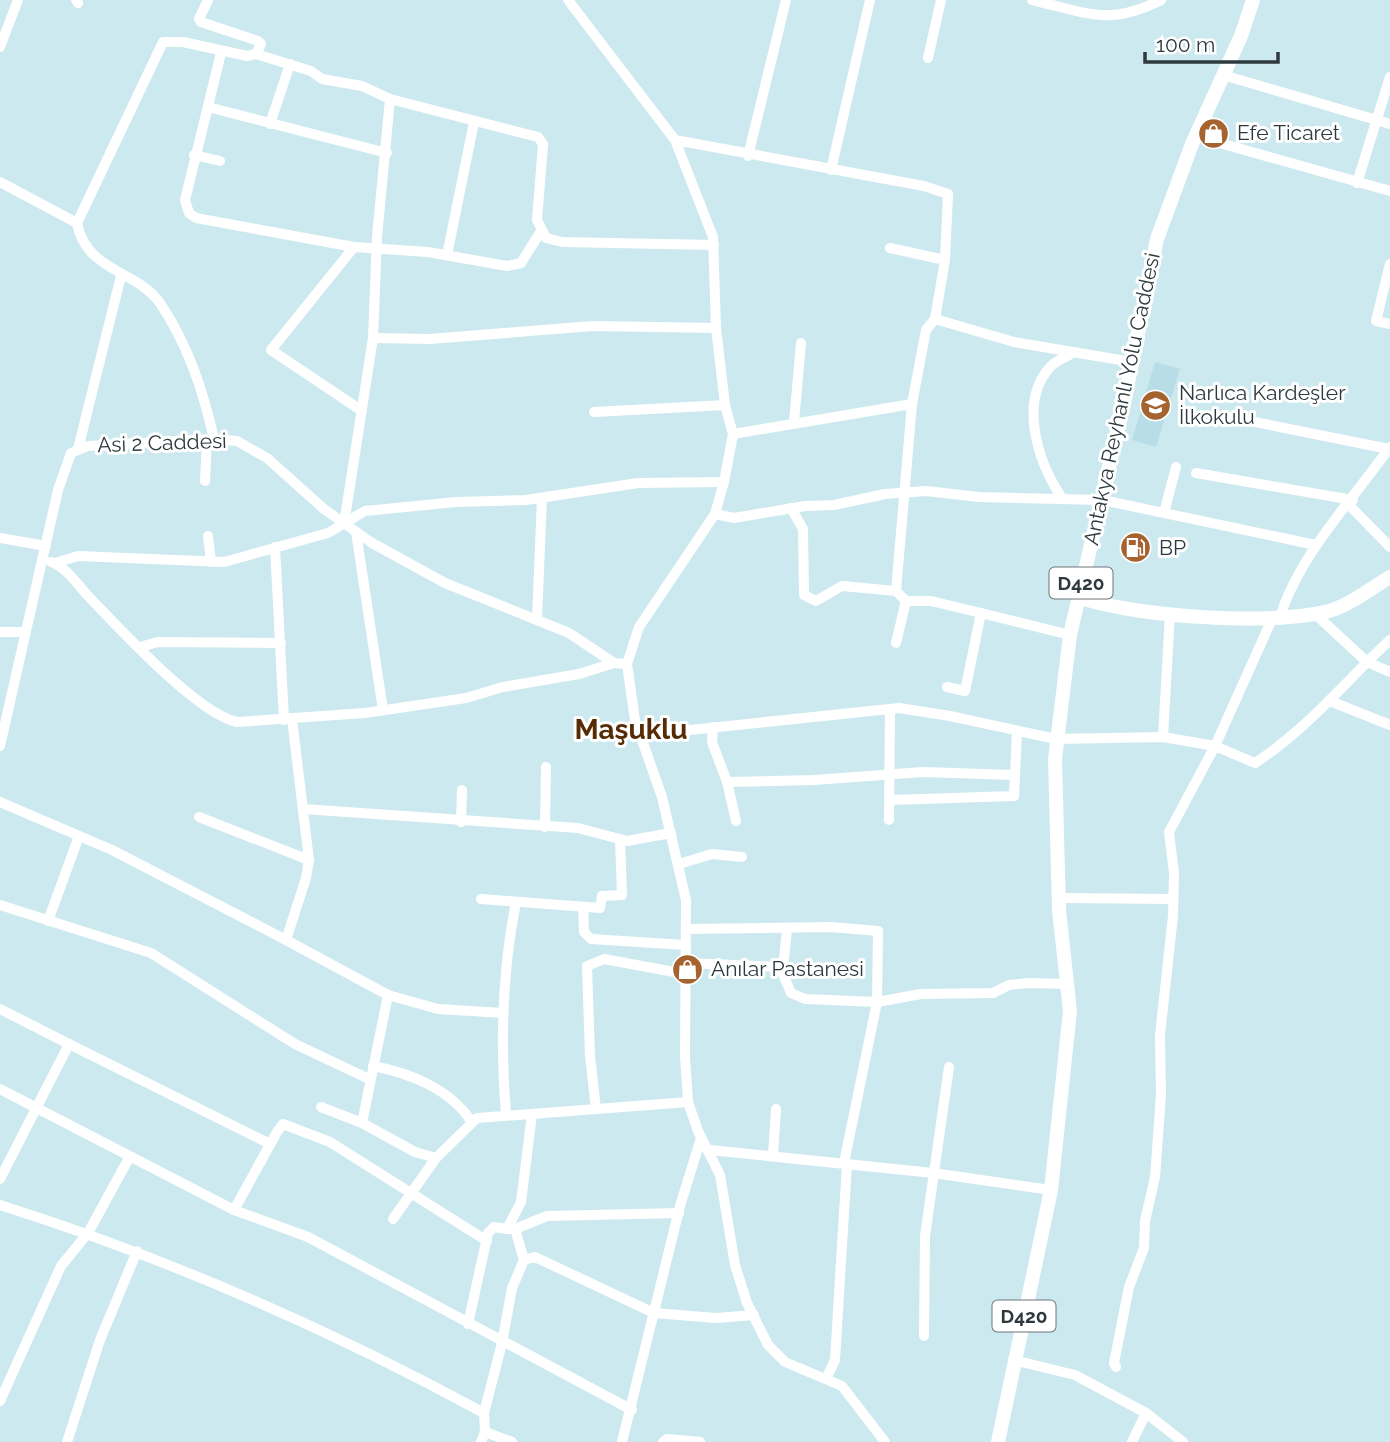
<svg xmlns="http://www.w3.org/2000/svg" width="1390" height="1442" font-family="Raleway,sans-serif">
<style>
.built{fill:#b7dee7}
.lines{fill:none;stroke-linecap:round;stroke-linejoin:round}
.minor{stroke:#fff;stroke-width:10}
.major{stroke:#fff;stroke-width:14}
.labels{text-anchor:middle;stroke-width:6;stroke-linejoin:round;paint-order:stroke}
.shield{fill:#fff;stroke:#6c7476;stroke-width:2}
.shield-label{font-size:19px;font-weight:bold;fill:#2d393c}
.poi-label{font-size:21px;fill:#2d393c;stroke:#fff;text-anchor:start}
.street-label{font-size:21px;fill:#2d393c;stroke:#fff}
.district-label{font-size:28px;font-weight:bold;fill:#572b04;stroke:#fff}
</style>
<rect width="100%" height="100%" fill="#cce9f0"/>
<path class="built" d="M 1155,362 L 1180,369 L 1156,447 L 1132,440 Z"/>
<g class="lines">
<g class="minor">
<path d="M 76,0 L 78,3"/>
<path d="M 208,0 L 199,19 L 201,22 L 258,41 L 261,44 L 256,54"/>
<path d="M 568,0 L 675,140 L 713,237 L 716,328 L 725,405 L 733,434 L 724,482 L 715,514 L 639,627 L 627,664 L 635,720 L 662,797 L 686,900 L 685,1057 L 688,1102 L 698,1131 L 720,1175 L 735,1265 L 747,1303 L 768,1345 L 785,1362 L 842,1386 L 885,1442"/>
<path d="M 1032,0 C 1085,12 1108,27 1161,0"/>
<path d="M 0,47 L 18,0"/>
<path d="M 221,53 L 185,200 L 189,213 L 196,218 L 354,247 L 428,252 L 507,266 L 521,263 L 541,231"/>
<path d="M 928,58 L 941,0"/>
<path d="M 1223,75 L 1390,124"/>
<path d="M 390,99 L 538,137 L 543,144 L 537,220 L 546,238 L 562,242 L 714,245"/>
<path d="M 208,107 L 387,153"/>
<path d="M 270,124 L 290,64"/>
<path d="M 1195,136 L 1390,191"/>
<path d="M 675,140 L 924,186 L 948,194 L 945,260 L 935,319 L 926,330 L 912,404 L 733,434"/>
<path d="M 194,155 L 220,161"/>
<path d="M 748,156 L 786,0"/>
<path d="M 831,170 L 870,0"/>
<path d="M 0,182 L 77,223"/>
<path d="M 1357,183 L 1390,77"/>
<path d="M 354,247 L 271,350 L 362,411"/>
<path d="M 890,248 L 945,260"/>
<path d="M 447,255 L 474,122"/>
<path d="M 1390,264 L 1376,321 L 1390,324"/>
<path d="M 935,319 L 1014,342 L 1132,362"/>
<path d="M 373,338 L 430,339 L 593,326 L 716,328"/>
<path d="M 594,412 L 725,405"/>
<path d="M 1230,417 L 1389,449"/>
<path d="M 794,422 L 801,343"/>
<path d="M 214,439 C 203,390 188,345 160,303 C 137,270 86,272 77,223 L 163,42 L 183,42 L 247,56 L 256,54 L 311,71 L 322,79 L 362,86 L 390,99 L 377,237 L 373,338 L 344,524"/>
<path d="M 78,449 L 121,276"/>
<path d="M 1196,473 L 1353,500"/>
<path d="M 205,481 L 207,440"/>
<path d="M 1062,498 C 1039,464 1017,402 1051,366 C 1057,360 1068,356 1075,352"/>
<path d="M 1349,505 L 1390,547"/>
<path d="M 791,508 L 803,529 L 804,595 L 816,601 L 842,586 L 896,591 L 906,601 L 896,643"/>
<path d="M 1164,513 L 1176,467"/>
<path d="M 715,514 L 734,518 L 805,506 L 834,505 L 885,494 L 926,491 L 979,497 L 1102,500 L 1316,545"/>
<path d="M 356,532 L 383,710"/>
<path d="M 208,536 L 211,562"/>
<path d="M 0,538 L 46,546"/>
<path d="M 275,547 L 284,720"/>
<path d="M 51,562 C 67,567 78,586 90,598 C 120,629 198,714 237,722 L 365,713 L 466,698 L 503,687 L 579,674 L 614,663"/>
<path d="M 55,563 L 78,556 L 224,562 L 328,533 L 365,511 L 456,502 L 526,500 L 638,483 L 724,482"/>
<path d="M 896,591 L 912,404"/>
<path d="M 906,601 L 931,601 L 981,613 L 965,691 L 947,687"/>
<path d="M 1313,612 L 1367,662 L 1390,672"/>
<path d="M 981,613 L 1070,635"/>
<path d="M 537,619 L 542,498"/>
<path d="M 1279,620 C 1298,556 1351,502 1390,447"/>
<path d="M 0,632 L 25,632"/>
<path d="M 140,647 L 158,642 L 281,643"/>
<path d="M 1330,701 L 1390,725"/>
<path d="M 292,719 L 309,860 L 306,878 L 286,940 L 388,995 L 438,1009 L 504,1013"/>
<path d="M 713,727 L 712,742 L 727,782 L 736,821"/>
<path d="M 642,735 L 899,708 L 950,716 L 1056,739 L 1163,737 L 1215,746 L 1255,763 C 1306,730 1345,682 1390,640"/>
<path d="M 1163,737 L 1170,613"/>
<path d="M 0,746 L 58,490 L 71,453 L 88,446 L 214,439 L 237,441 L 267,458 L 324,509 L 372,543 L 445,583 L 569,633 L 614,663 L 627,664"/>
<path d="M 727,782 L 814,780 L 923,772 L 1014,775"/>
<path d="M 890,800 L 1014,796 L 1017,732"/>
<path d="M 0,802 L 112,850 L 286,940"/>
<path d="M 303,809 L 578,828 L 627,841 L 671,833"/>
<path d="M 199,817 L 309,860"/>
<path d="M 889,820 L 890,710"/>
<path d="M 461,822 L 462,790"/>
<path d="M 545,827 L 546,767"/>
<path d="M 679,864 L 712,854 L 742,857"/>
<path d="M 1059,898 L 1173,899"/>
<path d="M 481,899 L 600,908 L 602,896 L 622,895 L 620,839"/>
<path d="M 0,905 L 151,953 L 295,1044 L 369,1079"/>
<path d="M 583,907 L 584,932 L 591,939 L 686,945"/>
<path d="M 48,921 L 79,836"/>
<path d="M 686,929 L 831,927 L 878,931 L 877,1002 L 844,1163"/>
<path d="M 686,963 L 780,967 L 791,993 L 805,999 L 877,1002 L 921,994 L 993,993 L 1009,985 L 1029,983 L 1067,984"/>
<path d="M 783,968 L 787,930"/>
<path d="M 388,995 L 362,1123 L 415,1152 L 436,1158 L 477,1118 L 688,1102"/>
<path d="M 0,1009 L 69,1044 L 0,1179"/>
<path d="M 69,1044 L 270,1144"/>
<path d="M 373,1066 C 410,1073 450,1089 471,1121"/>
<path d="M 0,1089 L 234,1210 L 308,1237 L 632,1410"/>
<path d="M 321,1107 L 362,1123"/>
<path d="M 596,1109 L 590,1056 L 587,966 L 604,959 L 685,974"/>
<path d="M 506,1114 C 500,1042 502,972 516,902"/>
<path d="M 710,1150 L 933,1173 L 1051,1190"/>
<path d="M 773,1155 L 776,1109"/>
<path d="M 0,1205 C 168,1258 329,1329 484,1413"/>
<path d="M 234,1210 L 277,1132 L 283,1124 L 330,1142 L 487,1241"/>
<path d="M 393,1219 L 436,1158"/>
<path d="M 508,1229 L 515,1229 L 524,1260"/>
<path d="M 515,1229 L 547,1216 L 679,1213"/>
<path d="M 468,1324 L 488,1233 L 494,1227 L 507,1229 L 521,1202 L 532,1114"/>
<path d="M 924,1336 L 925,1236 L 949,1067"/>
<path d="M 1013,1360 L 1075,1375 L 1146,1413 L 1183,1442"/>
<path d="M 1116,1367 L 1114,1363 L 1129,1287 L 1144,1248 L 1145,1221 L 1155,1177 L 1161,1095 L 1160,1035 L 1173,916 L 1174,873 L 1169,832 L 1215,746 L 1272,619"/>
<path d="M 826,1379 L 835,1360 L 847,1164"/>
<path d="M 0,1401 L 61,1266 L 88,1233 L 129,1158"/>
<path d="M 485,1432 L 512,1442"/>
<path d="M 67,1442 L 100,1340 L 137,1251"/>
<path d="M 481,1442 L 485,1432 L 484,1413 L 502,1343 L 512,1288 L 524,1260 L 535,1257 L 654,1313 L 716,1318 L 754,1315"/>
<path d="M 622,1442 L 680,1206 L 701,1138 L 699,1133"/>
<path d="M 663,1442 L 667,1439 L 700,1442"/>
<path d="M 1132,1442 L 1146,1413"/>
</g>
<g class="major">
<path d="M 1078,597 C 1135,617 1271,626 1329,611 C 1350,605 1371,588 1390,577"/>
<path d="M 998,1442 L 1051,1190 L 1070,1011 L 1059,910 L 1055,759 L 1070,635 L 1123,407 L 1157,239 L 1192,144 L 1241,36 L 1253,0"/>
</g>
</g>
<defs>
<symbol id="shop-disc" viewBox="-11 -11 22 22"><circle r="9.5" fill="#a56330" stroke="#fff"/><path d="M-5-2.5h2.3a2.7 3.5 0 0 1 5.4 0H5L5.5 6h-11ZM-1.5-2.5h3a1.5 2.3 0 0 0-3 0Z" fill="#fff"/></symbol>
<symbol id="school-disc" viewBox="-11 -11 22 22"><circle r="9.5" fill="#a56330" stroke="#fff"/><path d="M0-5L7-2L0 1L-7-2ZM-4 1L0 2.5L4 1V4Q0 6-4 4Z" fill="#fff"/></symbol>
<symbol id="fuel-disc" viewBox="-11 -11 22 22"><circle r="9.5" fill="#a56330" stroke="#fff"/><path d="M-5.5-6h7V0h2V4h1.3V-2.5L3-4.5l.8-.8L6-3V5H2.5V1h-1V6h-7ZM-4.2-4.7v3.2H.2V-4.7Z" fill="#fff"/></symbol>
</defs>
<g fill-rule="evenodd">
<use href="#shop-disc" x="1196" y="116" width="35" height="35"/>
<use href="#school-disc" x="1138" y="388" width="35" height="35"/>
<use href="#fuel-disc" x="1118" y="530" width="35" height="35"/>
<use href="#shop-disc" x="670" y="952" width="35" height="35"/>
</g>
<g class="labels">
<g class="shield">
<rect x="1049.5" y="567.5" width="63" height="31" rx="5"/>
<rect x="992.5" y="1300.5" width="63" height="31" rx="5"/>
</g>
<g class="shield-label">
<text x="1081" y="590">D420</text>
<text x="1024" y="1323">D420</text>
</g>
<g class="poi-label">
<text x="1237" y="140">Efe Ticaret</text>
<text x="1179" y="400">Narlıca Kardeşler<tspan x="1179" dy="24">İlkokulu</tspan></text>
<text x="1159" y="555">BP</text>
<text x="711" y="976">Anılar Pastanesi</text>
</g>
<g class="street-label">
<text transform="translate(1122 399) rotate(-78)" y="7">Antakya Reyhanlı Yolu Caddesi</text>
<text transform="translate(162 443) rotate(-2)" y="7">Asi 2 Caddesi</text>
</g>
<g class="district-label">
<text x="631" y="739">Maşuklu</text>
</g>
</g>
<path d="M1145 52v10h133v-10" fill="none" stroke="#2d393c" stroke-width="3.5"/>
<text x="1156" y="52" font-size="21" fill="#2d393c" stroke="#ffffff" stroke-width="5" paint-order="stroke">100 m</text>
</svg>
